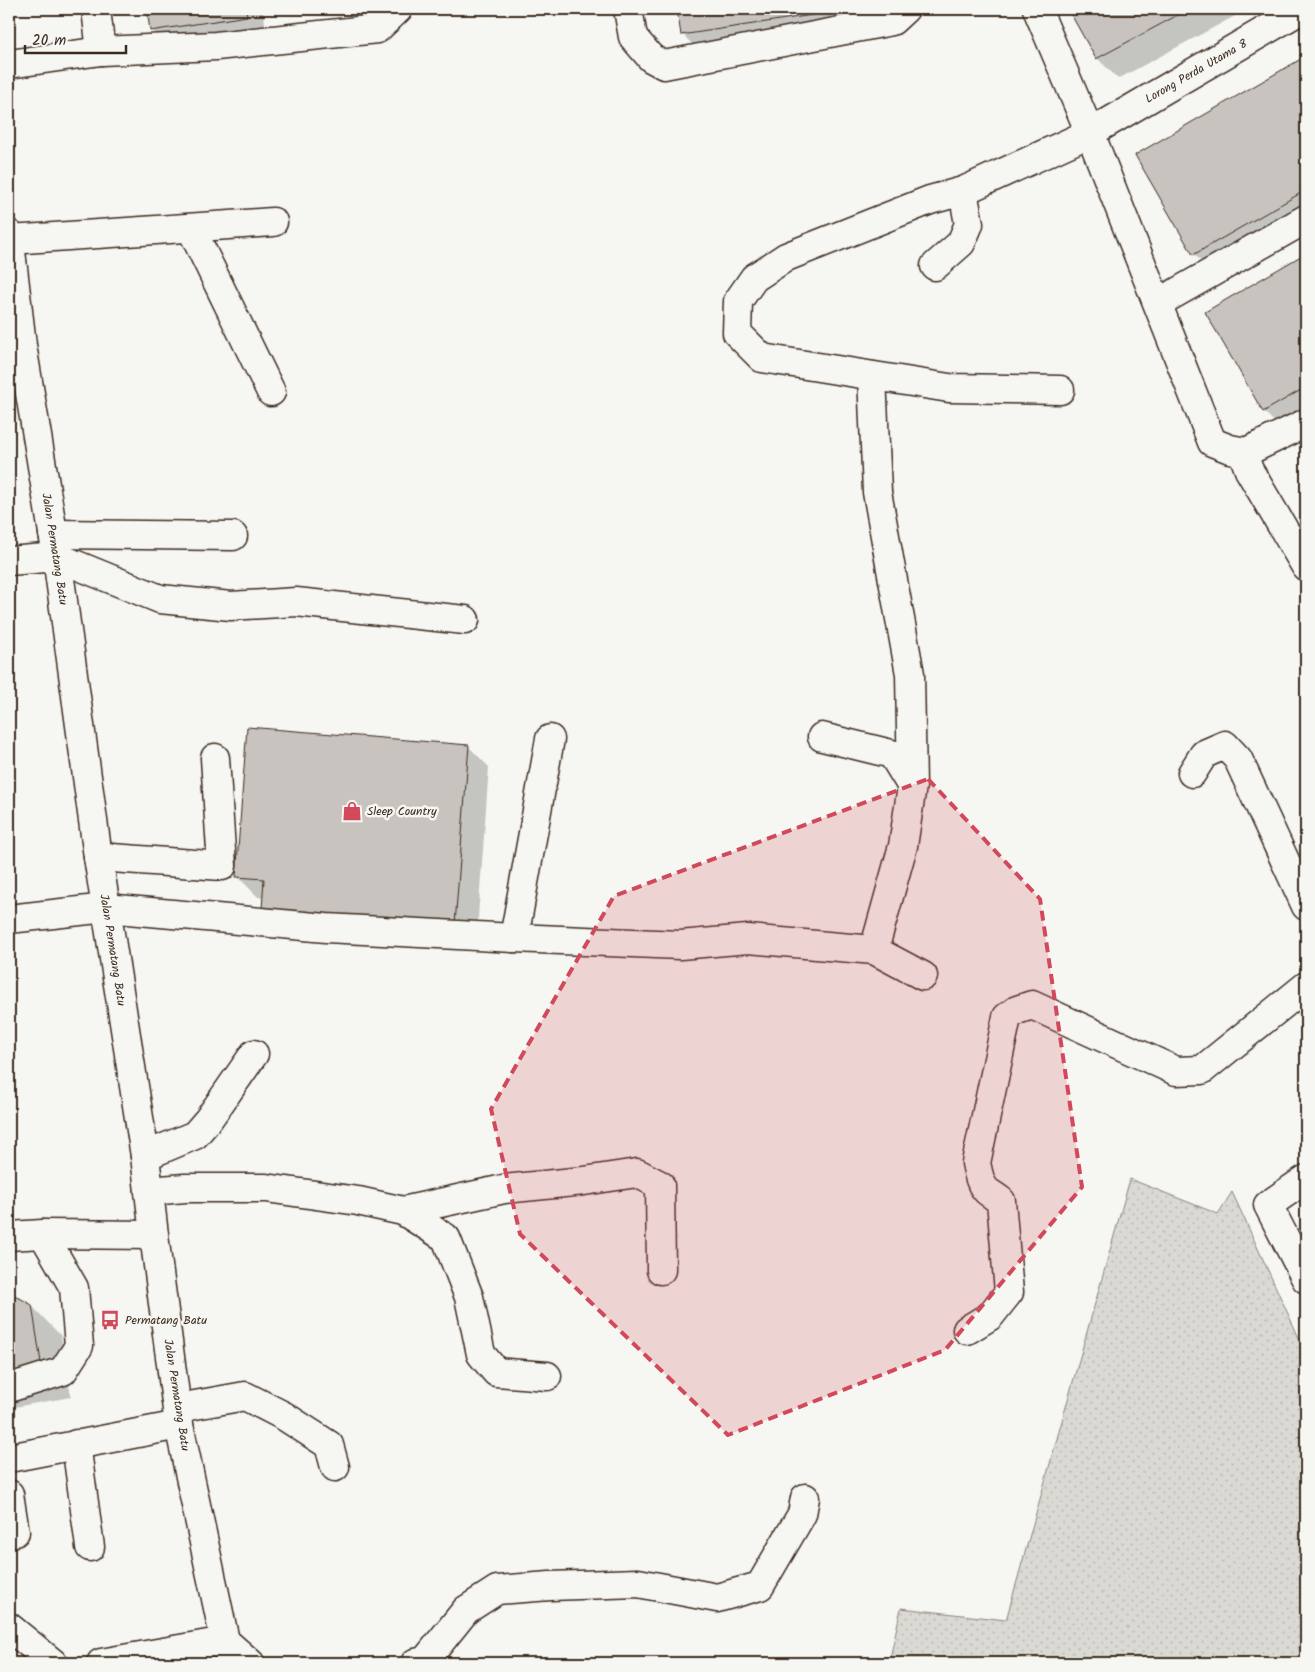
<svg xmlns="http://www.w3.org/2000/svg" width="1315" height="1672" font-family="Kalam,sans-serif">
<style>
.grass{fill:url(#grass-dots);stroke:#8a8278}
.shadow{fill:#0003}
.building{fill:#c8c3be;stroke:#3b2a1e}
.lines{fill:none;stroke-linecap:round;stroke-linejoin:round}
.minor-casing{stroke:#3b2a1e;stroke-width:31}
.major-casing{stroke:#3b2a1e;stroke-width:31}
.minor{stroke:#f6f6f2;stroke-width:28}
.major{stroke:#f6f6f2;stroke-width:28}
.marked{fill:#d1495b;fill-opacity:0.2;stroke:#d1495b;stroke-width:4;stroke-dasharray:10 6;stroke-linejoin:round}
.labels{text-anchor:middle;stroke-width:5;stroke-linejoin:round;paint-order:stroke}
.street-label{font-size:12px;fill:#3b2a1e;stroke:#f6f6f2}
.poi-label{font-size:12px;fill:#3b2a1e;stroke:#f6f6f2;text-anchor:start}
</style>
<defs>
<pattern id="grass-dots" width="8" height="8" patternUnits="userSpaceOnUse" patternTransform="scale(1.25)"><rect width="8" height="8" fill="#dad9d3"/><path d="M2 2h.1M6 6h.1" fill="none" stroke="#bcbab5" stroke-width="1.8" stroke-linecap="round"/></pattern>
</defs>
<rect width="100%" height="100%" fill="#f6f6f2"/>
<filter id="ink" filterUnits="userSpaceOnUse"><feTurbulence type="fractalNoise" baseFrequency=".02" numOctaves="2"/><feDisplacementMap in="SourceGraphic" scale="10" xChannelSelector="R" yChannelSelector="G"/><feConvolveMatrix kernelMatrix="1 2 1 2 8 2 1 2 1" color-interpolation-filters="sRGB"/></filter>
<g filter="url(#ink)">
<path class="grass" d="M 1130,1179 L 1218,1214 L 1232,1192 L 1306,1353 L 1306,1663 L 889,1663 L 901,1608 L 1006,1620 Z"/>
<g class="shadow">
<path d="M 148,9 L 263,9 L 267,37 L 172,51 L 152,30 Z"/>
<path d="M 678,9 L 906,9 L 698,50 L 682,34 Z"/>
<path d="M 1070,9 L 1248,9 L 1118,79 L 1097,58 Z"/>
<path d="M 1306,58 L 1306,222 L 1215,275 L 1194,254 L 1137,156 Z"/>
<path d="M 1306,255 L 1306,420 L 1285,432 L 1264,412 L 1207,312 Z"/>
<path d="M 468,746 L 489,767 L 476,945 L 284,930 L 264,898 L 258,897 L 237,876 Z"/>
<path d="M 9,1294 L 32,1306 L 61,1336 L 71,1397 L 9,1408 Z"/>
</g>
<g class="building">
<path d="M 147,9 L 246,9 L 247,16 L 150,31 Z"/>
<path d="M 677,9 L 852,9 L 681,35 Z"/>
<path d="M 1068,9 L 1189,9 L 1096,59 Z"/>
<path d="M 1306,56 L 1306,190 L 1193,255 L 1135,155 Z"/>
<path d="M 1306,253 L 1306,387 L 1263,412 L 1205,312 Z"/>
<path d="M 247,727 L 469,745 L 455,924 L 262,909 L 264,879 L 236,877 Z"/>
<path d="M 9,1292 L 32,1305 L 42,1369 L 9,1374 Z"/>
</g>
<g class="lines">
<defs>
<g id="minor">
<path d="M 96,9 L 101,51"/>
<path d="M 628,9 L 633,37 L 651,58 L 664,65 L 892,21 L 905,9"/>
<path d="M 1037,9 L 1090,133 L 1212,442 L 1230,449 L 1246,452 L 1306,423"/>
<path d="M 9,64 L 101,51 L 216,46 L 377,29 L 398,9"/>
<path d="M 191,228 L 271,392"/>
<path d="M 10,240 L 273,222"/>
<path d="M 935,266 L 961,243 L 969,224 L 963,191"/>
<path d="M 1158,303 L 1306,219"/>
<path d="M 872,376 L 877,492 L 910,674 L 912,786 L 903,846 L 874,950"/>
<path d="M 1060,390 L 949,388 L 762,358 L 737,333 L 738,301 L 754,278 L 786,257 L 930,200 L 963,191 L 1090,133 L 1302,9"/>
<path d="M 1246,452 L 1245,459 L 1249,470 L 1306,567"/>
<path d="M 53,534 L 233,536"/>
<path d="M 9,561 L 57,557 L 160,599 L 231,606 L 296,602 L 465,620"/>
<path d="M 822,737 L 892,754 L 911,785"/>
<path d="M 1192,773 L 1204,754 L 1225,745 L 1238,759 L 1306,906"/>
<path d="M 98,857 L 222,866 L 215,758"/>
<path d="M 9,919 L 106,908 L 326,928 L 514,938 L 680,945 L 748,939 L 874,950 L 923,976"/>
<path d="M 514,938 L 550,739"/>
<path d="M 145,1156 L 195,1135 L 208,1120 L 254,1054"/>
<path d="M 1306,1179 L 1268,1205 L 1306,1279"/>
<path d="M 149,1191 L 185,1188 L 266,1188 L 358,1201 L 403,1211 L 446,1238 L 469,1297 L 481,1354 L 496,1372 L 547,1376"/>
<path d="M 403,1211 L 504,1189 L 584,1181 L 637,1173 L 660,1185 L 661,1270"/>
<path d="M 9,1236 L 43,1234 L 154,1235"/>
<path d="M 967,1330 L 990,1316 L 1009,1292 L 1001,1201 C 996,1197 992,1195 987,1191 C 980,1185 978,1172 976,1163 L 1007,1017 L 1017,1010 L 1032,1005 L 1176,1071 L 1202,1070 L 1306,986"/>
<path d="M 9,1388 L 63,1371 L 79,1346 L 74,1288 L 43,1234"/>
<path d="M 178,1408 L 245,1396 L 284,1416 L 329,1445 L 335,1467"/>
<path d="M 76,1444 L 90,1547"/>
<path d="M 9,1458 L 179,1425"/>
<path d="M 9,1494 L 15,1532"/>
<path d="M 9,1627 L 53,1663"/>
<path d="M 101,1663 L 225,1641 L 250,1663"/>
<path d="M 415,1663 L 425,1661 L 466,1610 L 497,1590 L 550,1586 L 638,1583 L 717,1598 L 760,1586 L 802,1514 L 805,1498"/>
</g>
<path id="major" d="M 9,234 L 22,345 L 57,557 L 98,857 L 145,1156 L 154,1235 L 179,1425 L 225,1641 L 231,1663"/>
</defs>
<use href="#minor" class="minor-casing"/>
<use href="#major" class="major-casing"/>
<use href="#minor" class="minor"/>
<use href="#major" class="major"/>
</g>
</g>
<path class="marked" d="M 928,779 L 1040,899 L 1082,1187 L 945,1350 L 728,1435 L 520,1234 L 491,1109 L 614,896 Z"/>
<defs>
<symbol id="shop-bare" viewBox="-9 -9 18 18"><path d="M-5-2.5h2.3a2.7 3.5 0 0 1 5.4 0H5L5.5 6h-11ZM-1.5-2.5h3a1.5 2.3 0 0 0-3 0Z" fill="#d1495b" stroke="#f6f6f2" stroke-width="2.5" paint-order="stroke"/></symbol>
<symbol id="bus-bare" viewBox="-9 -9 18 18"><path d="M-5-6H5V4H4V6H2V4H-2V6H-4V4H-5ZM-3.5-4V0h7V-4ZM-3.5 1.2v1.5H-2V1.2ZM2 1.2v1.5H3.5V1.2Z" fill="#d1495b" stroke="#f6f6f2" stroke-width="2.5" paint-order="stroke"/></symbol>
</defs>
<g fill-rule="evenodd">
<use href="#shop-bare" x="338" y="797" width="28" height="28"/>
<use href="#bus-bare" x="96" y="1306" width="28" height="28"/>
</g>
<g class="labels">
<g class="street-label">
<text transform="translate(1196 71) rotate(-30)" y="4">Lorong Perda Utama 8</text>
<text transform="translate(55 549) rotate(81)" y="4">Jalan Permatang Batu</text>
<text transform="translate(113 950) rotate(81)" y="4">Jalan Permatang Batu</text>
<text transform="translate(177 1395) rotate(81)" y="4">Jalan Permatang Batu</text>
</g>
<g class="poi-label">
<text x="367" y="815">Sleep Country</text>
<text x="125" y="1324">Permatang Batu</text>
</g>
</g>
<rect width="1315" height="1672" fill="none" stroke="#f6f6f2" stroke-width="30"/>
<rect x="15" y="15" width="1285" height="1642" fill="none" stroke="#3b2a1e" stroke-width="2" filter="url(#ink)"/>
<path d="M25 45v8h101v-8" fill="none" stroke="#3b2a1e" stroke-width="2.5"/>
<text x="32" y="45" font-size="15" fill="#3b2a1e" stroke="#f6f6f2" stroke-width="4" paint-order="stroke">20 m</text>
</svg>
